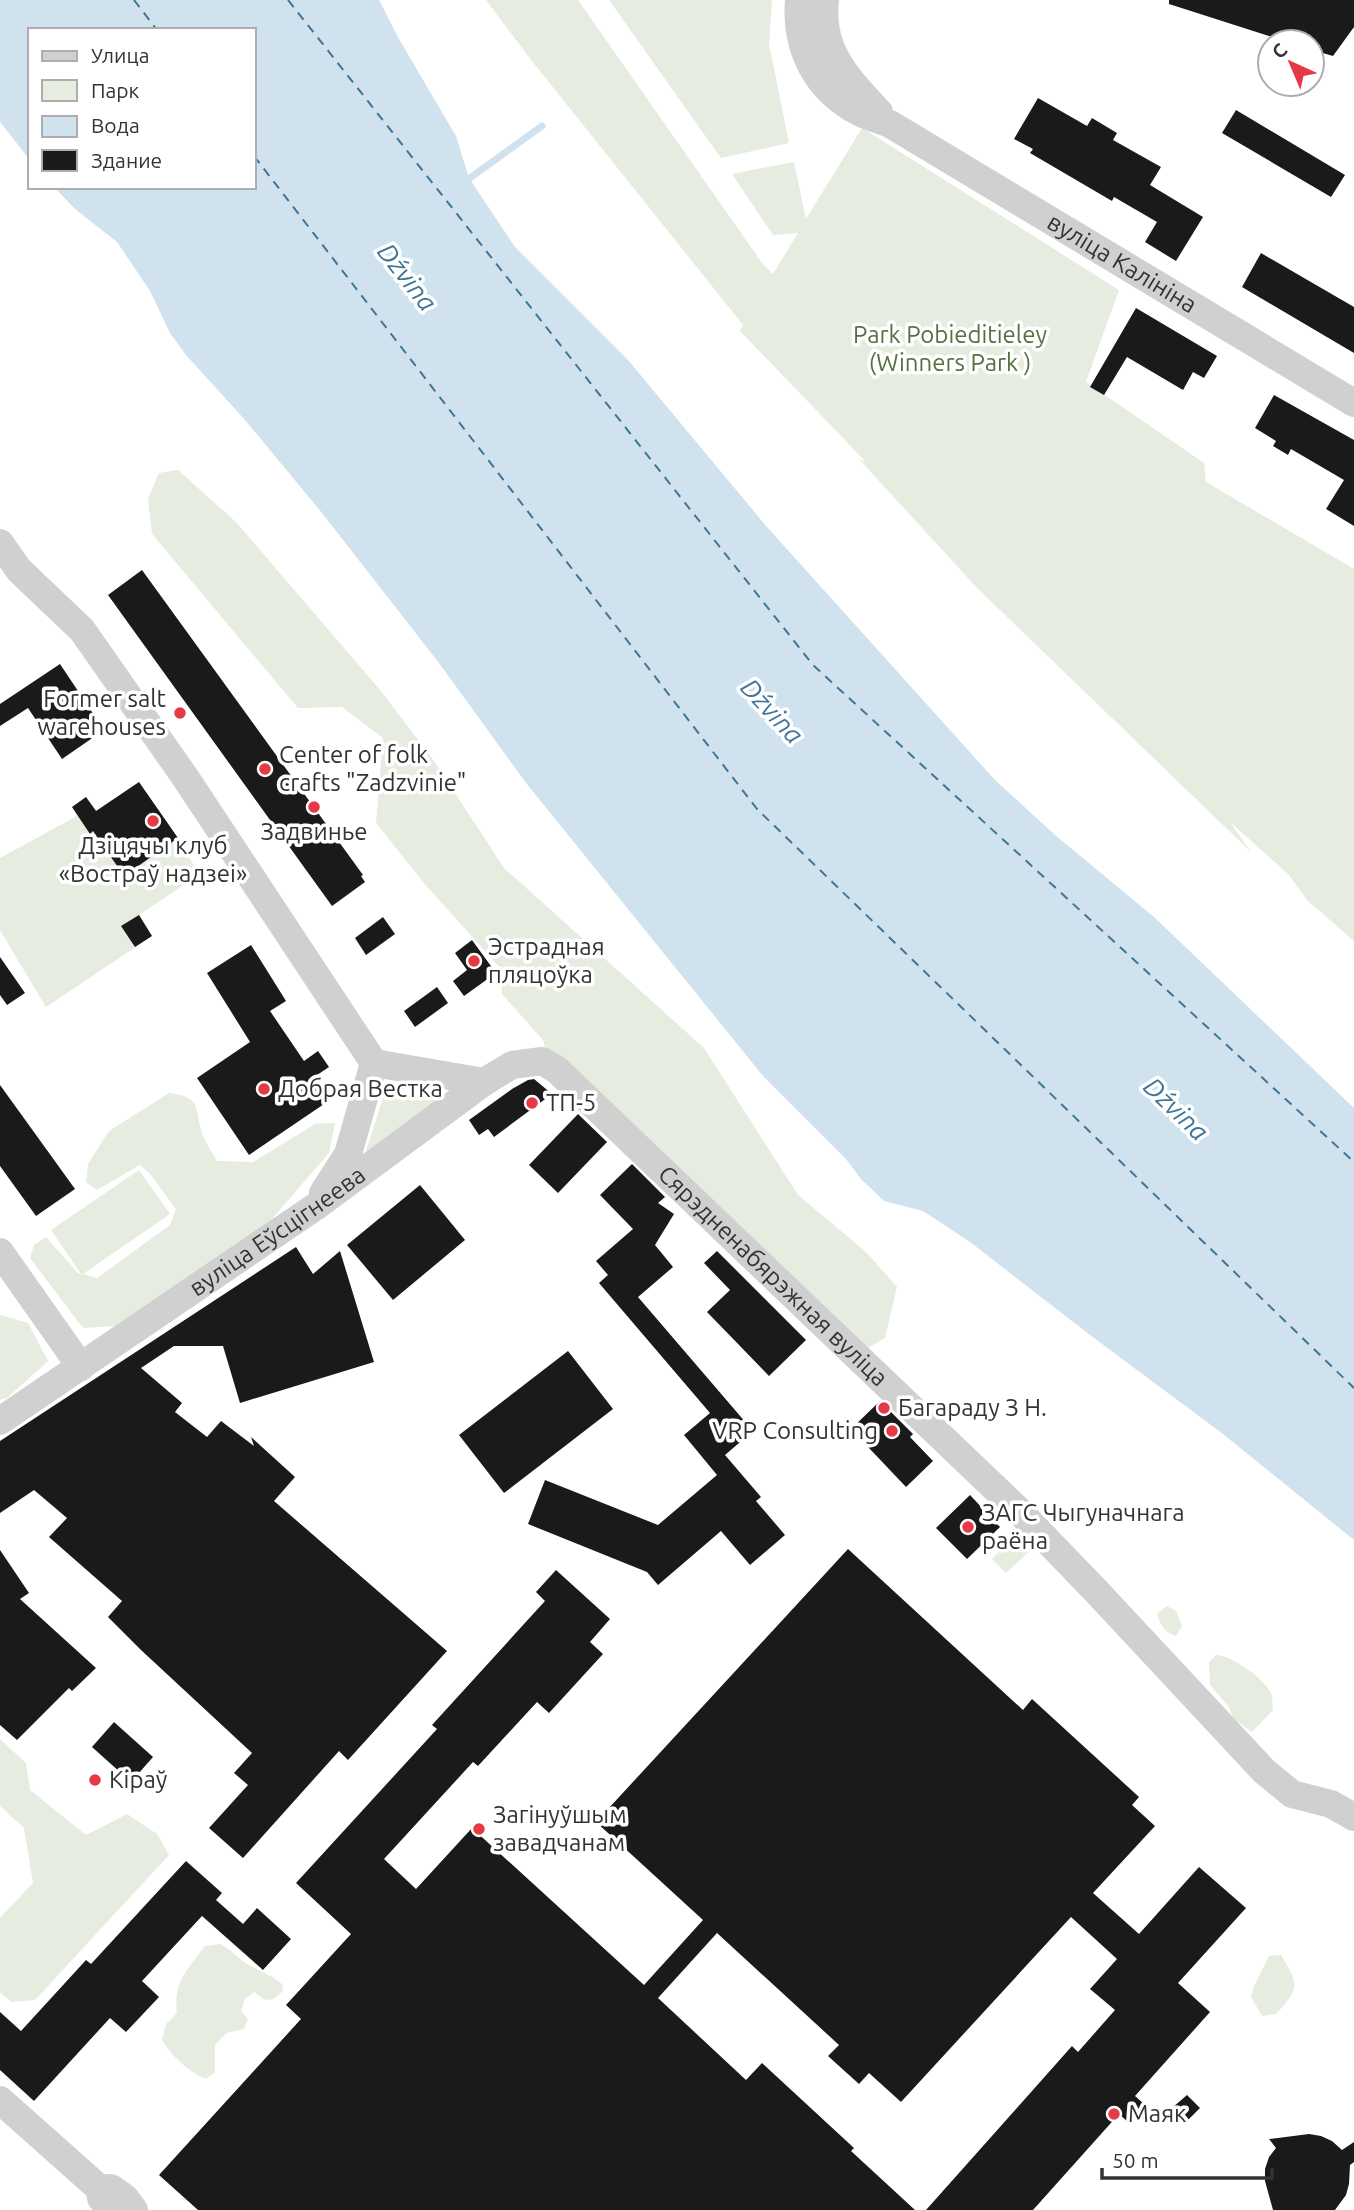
<svg xmlns="http://www.w3.org/2000/svg" width="1354" height="2210" font-family="Ubuntu,sans-serif">
<style>
.green{fill:#e6ecdf}
.water{fill:#cfe2ee}
.lines{fill:none;stroke-linecap:round;stroke-linejoin:round}
.stream{stroke:#cfe2ee;stroke-width:7}
.ferry{stroke:#3f7597;stroke-width:2;stroke-dasharray:9 7;stroke-linecap:butt}
.building{fill:#1a1a1a}
.minor{stroke:#d0d0d0;stroke-width:28}
.poi-dot{fill:#e63946;stroke:#fff;stroke-width:2.5}
.labels{text-anchor:middle;stroke-width:7;stroke-linejoin:round;paint-order:stroke}
.street-label{font-size:24px;fill:#333;stroke:#fff}
.park-label{font-size:24px;fill:#56703f;stroke:#fff}
.poi-label{font-size:24px;fill:#333;stroke:#fff;text-anchor:start}
.water-label{font-size:26px;font-style:italic;fill:#3f7597;stroke:#fff}
</style>
<rect width="100%" height="100%" fill="#fff"/>
<g class="green">
<path d="M 486,0 L 578,0 L 762,263 L 773,274 L 798,233 L 773,235 L 732,174 L 794,162 L 806,219 L 862,128 L 1119,290 L 1086,382 L 1204,463 L 1206,482 L 1354,569 L 1354,941 L 1307,900 L 1288,874 L 1230,822 L 1251,852 L 978,589 L 859,459 L 866,462 L 740,331 L 743,325 L 528,56 Z"/>
<path d="M 609,0 L 772,0 L 769,44 L 789,143 L 721,158 Z"/>
<path d="M 178,470 L 236,522 L 381,691 L 434,761 L 504,868 L 704,1048 L 798,1195 L 867,1253 L 897,1287 L 885,1338 L 866,1349 L 548,1057 L 543,1040 L 502,994 L 501,969 L 423,882 L 376,823 L 383,738 L 342,707 L 298,708 L 152,534 L 148,499 L 159,473 Z"/>
<path d="M 139,782 L 200,874 L 139,915 L 152,936 L 46,1007 L 0,930 L 0,858 L 77,816 L 72,807 L 86,797 L 97,811 Z"/>
<path d="M 386,1089 L 441,1099 L 365,1154 Z"/>
<path d="M 169,1093 C 205,1098 193,1109 203,1136 C 207,1144 212,1153 217,1161 L 253,1162 L 315,1124 L 335,1123 L 329,1153 L 265,1227 L 115,1326 L 83,1328 L 30,1258 L 34,1245 L 46,1237 L 78,1273 L 81,1274 L 51,1230 L 139,1170 L 170,1214 L 83,1274 L 97,1278 L 170,1225 L 176,1209 L 150,1174 L 140,1165 L 97,1190 L 86,1182 L 88,1164 L 109,1131 Z"/>
<path d="M 0,1315 L 28,1323 L 48,1361 L 7,1398 L 0,1400 Z"/>
<path d="M 1021,1530 L 1036,1545 L 1006,1573 L 992,1559 Z"/>
<path d="M 1167,1606 L 1176,1611 L 1182,1626 L 1176,1636 C 1164,1632 1161,1626 1157,1614 Z"/>
<path d="M 1216,1655 C 1231,1655 1265,1679 1271,1693 C 1273,1697 1272,1705 1273,1710 L 1252,1732 L 1233,1718 L 1229,1707 L 1210,1685 L 1209,1662 Z"/>
<path d="M 0,1739 L 26,1763 L 30,1790 L 86,1835 L 127,1814 L 157,1834 L 169,1855 L 35,2000 L 11,2002 L 0,1992 L 0,1918 L 33,1883 L 24,1828 L 0,1806 Z"/>
<path d="M 220,1944 C 231,1949 237,1958 247,1964 C 259,1971 271,1975 282,1984 L 283,1991 L 274,1999 L 265,2000 L 254,1992 L 245,1999 L 241,2011 L 248,2019 L 244,2029 L 226,2033 L 215,2045 L 215,2072 L 206,2079 C 188,2072 172,2056 162,2040 L 166,2024 L 177,2013 C 173,1982 187,1970 205,1946 Z"/>
<path d="M 1281,1955 C 1299,1985 1300,1988 1276,2014 L 1262,2016 L 1251,1997 L 1254,1986 L 1269,1956 Z"/>
</g>
<path class="water" d="M 0,0 L 379,0 L 399,39 L 456,136 L 469,178 L 515,247 L 628,360 L 767,527 L 995,780 L 1055,835 L 1154,917 L 1354,1108 L 1354,1540 L 1223,1434 L 1090,1335 L 970,1242 L 923,1211 L 884,1201 L 861,1179 L 846,1159 L 763,1076 L 526,783 L 439,663 L 322,513 L 245,420 L 186,355 L 170,333 L 150,291 L 117,242 L 75,209 L 54,187 L 254,187 L 254,30 L 30,30 L 30,160 L 0,122 Z"/>
<g class="lines">
<path class="stream" d="M 463,183 L 542,126"/>
<g class="ferry">
<path d="M 134,0 L 157,30"/>
<path d="M 288,0 L 813,665 L 1354,1162"/>
<path d="M 254,156 L 757,809 L 1354,1388"/>
</g>
</g>
<g class="building">
<path d="M 1169,0 L 1354,0 L 1354,27 L 1333,56 L 1312,50 L 1312,42 L 1288,42 L 1169,4 Z"/>
<path d="M 1038,98 L 1087,126 L 1092,118 L 1117,133 L 1113,140 L 1161,167 L 1150,185 L 1203,217 L 1176,261 L 1145,242 L 1157,222 L 1114,197 L 1112,201 L 1030,153 L 1033,149 L 1014,139 Z"/>
<path d="M 1236,110 L 1345,175 L 1331,197 L 1222,133 Z"/>
<path d="M 1261,253 L 1354,307 L 1354,353 L 1242,287 Z"/>
<path d="M 1136,308 L 1217,356 L 1204,378 L 1193,372 L 1183,390 L 1127,357 L 1104,395 L 1090,387 Z"/>
<path d="M 1274,395 L 1354,440 L 1354,526 L 1326,509 L 1344,480 L 1291,449 L 1288,455 L 1273,446 L 1276,441 L 1255,428 Z"/>
<path d="M 142,570 L 363,875 L 361,876 L 365,882 L 332,906 L 108,595 Z"/>
<path d="M 60,664 L 104,730 L 62,759 L 28,708 L 0,726 L 0,704 Z"/>
<path d="M 139,782 L 178,838 L 124,876 L 93,831 L 90,834 L 72,807 L 86,797 L 96,811 Z"/>
<path d="M 139,915 L 152,936 L 135,947 L 121,926 Z"/>
<path d="M 383,917 L 395,934 L 366,955 L 355,938 Z"/>
<path d="M 472,940 L 496,973 L 464,996 L 453,981 L 467,970 L 455,953 Z"/>
<path d="M 251,945 L 286,1001 L 270,1011 L 304,1061 L 318,1051 L 329,1067 L 314,1077 L 330,1100 L 249,1155 L 197,1078 L 250,1042 L 207,973 Z"/>
<path d="M 0,957 L 25,993 L 7,1005 L 0,995 Z"/>
<path d="M 437,987 L 448,1003 L 415,1027 L 404,1011 Z"/>
<path d="M 534,1079 L 552,1094 L 494,1137 L 488,1129 L 479,1135 L 469,1120 L 512,1089 L 528,1080 Z"/>
<path d="M 0,1085 L 75,1189 L 36,1216 L 0,1166 Z"/>
<path d="M 578,1114 L 607,1142 L 558,1193 L 529,1165 Z"/>
<path d="M 632,1164 L 665,1197 L 658,1203 L 674,1214 L 655,1245 L 673,1267 L 638,1297 L 753,1431 L 725,1455 L 761,1497 L 756,1501 L 785,1535 L 750,1565 L 721,1531 L 658,1585 L 647,1572 L 528,1524 L 545,1480 L 658,1525 L 717,1475 L 684,1435 L 710,1413 L 599,1283 L 608,1275 L 596,1261 L 633,1229 L 600,1195 Z"/>
<path d="M 420,1185 L 465,1240 L 393,1300 L 347,1245 Z"/>
<path d="M 296,1247 L 313,1274 L 340,1251 L 374,1362 L 240,1403 L 223,1346 L 174,1346 L 141,1368 L 182,1403 L 175,1412 L 207,1437 L 221,1421 L 254,1446 L 251,1437 L 295,1477 L 274,1501 L 447,1651 L 348,1760 L 339,1751 L 243,1858 L 209,1828 L 248,1785 L 234,1773 L 252,1753 L 141,1650 L 108,1617 L 122,1601 L 49,1537 L 67,1518 L 34,1490 L 0,1513 L 0,1441 Z"/>
<path d="M 717,1251 L 806,1340 L 769,1376 L 707,1312 L 730,1290 L 704,1263 Z"/>
<path d="M 568,1351 L 613,1409 L 504,1493 L 459,1435 Z"/>
<path d="M 880,1401 L 913,1434 L 910,1437 L 933,1461 L 906,1487 L 851,1429 Z"/>
<path d="M 970,1495 L 1000,1527 L 967,1559 L 936,1528 Z"/>
<path d="M 848,1549 L 1023,1710 L 1032,1699 L 1139,1797 L 1132,1805 L 1155,1826 L 1093,1893 L 1139,1934 L 1199,1867 L 1246,1908 L 1178,1983 L 1210,2012 L 1135,2096 L 1144,2104 L 1128,2122 L 1119,2114 L 1033,2210 L 926,2210 L 1072,2046 L 1078,2052 L 1115,2010 L 1090,1989 L 1117,1959 L 1071,1917 L 901,2102 L 869,2073 L 859,2084 L 828,2056 L 839,2045 L 717,1933 L 658,1998 L 746,2080 L 762,2063 L 854,2148 L 851,2151 L 915,2210 L 198,2210 L 159,2175 L 301,2019 L 286,2005 L 351,1934 L 296,1883 L 437,1729 L 432,1725 L 545,1601 L 536,1592 L 556,1570 L 610,1619 L 590,1642 L 603,1654 L 549,1713 L 537,1702 L 478,1766 L 473,1762 L 384,1859 L 416,1889 L 472,1828 L 644,1985 L 703,1920 L 596,1822 Z"/>
<path d="M 0,1550 L 29,1593 L 20,1599 L 96,1668 L 72,1691 L 69,1688 L 17,1740 L 0,1725 Z"/>
<path d="M 114,1722 L 153,1757 L 131,1782 L 92,1747 Z"/>
<path d="M 186,1861 L 222,1893 L 216,1900 L 243,1924 L 257,1908 L 291,1939 L 263,1970 L 202,1916 L 142,1981 L 159,1997 L 126,2032 L 110,2018 L 34,2101 L 0,2070 L 0,2012 L 21,2031 L 86,1960 L 91,1964 Z"/>
<path d="M 1187,2095 L 1200,2108 L 1186,2122 L 1172,2108 Z"/>
<path d="M 1309,2134 L 1321,2136 L 1332,2141 L 1342,2150 L 1354,2142 L 1354,2162 L 1350,2165 L 1349,2184 L 1346,2195 L 1335,2210 L 1273,2210 L 1265,2181 L 1265,2169 L 1269,2157 L 1276,2148 L 1269,2139 Z"/>
</g>
<g class="lines">
<g class="minor">
<path id="s1" d="M 799,0 C 795,48 816,90 859,112 C 869,117 880,120 890,124 L 1354,403"/>
<path d="M 825,0 C 819,50 847,78 879,112"/>
<path d="M 0,543 L 19,570 L 82,630 L 185,777 L 374,1063 L 484,1082"/>
<path d="M 323,1193 L 348,1154 L 374,1063"/>
<path d="M 0,1252 L 81,1367"/>
<path id="s2" d="M 0,1421 L 315,1207 L 484,1082 L 512,1065 L 542,1061 L 557,1070 L 1017,1509 L 1097,1592 L 1264,1771 L 1292,1794 L 1331,1804 L 1354,1817"/>
<path d="M 0,2100 L 100,2189 L 101,2198 L 110,2210"/>
<path d="M 100,2189 L 111,2188 L 125,2198 L 134,2210"/>
</g>
</g>
<g class="poi-dot">
<circle cx="180" cy="713" r="7"/>
<circle cx="265" cy="769" r="7"/>
<circle cx="314" cy="807" r="7"/>
<circle cx="153" cy="821" r="7"/>
<circle cx="474" cy="961" r="7"/>
<circle cx="264" cy="1089" r="7"/>
<circle cx="532" cy="1103" r="7"/>
<circle cx="884" cy="1408" r="7"/>
<circle cx="892" cy="1431" r="7"/>
<circle cx="968" cy="1527" r="7"/>
<circle cx="95" cy="1780" r="7"/>
<circle cx="479" cy="1829" r="7"/>
<circle cx="1114" cy="2114" r="7"/>
</g>
<g class="labels">
<g class="street-label">
<text dy="8" stroke="none"><textPath href="#s1" startOffset="439">вуліца Калініна</textPath></text>
<text dy="8" stroke="none"><textPath href="#s2" startOffset="336">вуліца Еўсцігнеева</textPath></text>
<text dy="8" stroke="none"><textPath href="#s2" startOffset="970">Сярэдненабярэжная вуліца</textPath></text>
</g>
<g class="park-label">
<text x="950" y="343">Park Pobieditieley<tspan x="950" dy="28">(Winners Park )</tspan></text>
</g>
<g class="poi-label">
<text x="166" y="707" text-anchor="end">Former salt<tspan x="166" dy="28">warehouses</tspan></text>
<text x="279" y="763">Center of folk<tspan x="279" dy="28">crafts "Zadzvinie"</tspan></text>
<text x="314" y="840" text-anchor="middle">Задвинье</text>
<text x="153" y="854" text-anchor="middle">Дзіцячы клуб<tspan x="153" dy="28">«Востраў надзеі»</tspan></text>
<text x="488" y="955">Эстрадная<tspan x="488" dy="28">пляцоўка</tspan></text>
<text x="278" y="1097">Добрая Вестка</text>
<text x="546" y="1111">ТП-5</text>
<text x="898" y="1416">Багараду З Н.</text>
<text x="878" y="1439" text-anchor="end">VRP Consulting</text>
<text x="982" y="1521">ЗАГС Чыгуначнага<tspan x="982" dy="28">раёна</tspan></text>
<text x="109" y="1788">Кіраў</text>
<text x="493" y="1823">Загінуўшым<tspan x="493" dy="28">завадчанам</tspan></text>
<text x="1128" y="2122">Маяк</text>
</g>
<g class="water-label">
<text transform="translate(407 277) rotate(52)" y="9">Dźvina</text>
<text transform="translate(772 711) rotate(47)" y="9">Dźvina</text>
<text transform="translate(1176 1109) rotate(44)" y="9">Dźvina</text>
</g>
</g>
<rect x="28" y="28" width="228" height="161" fill="#ffffff" stroke="#adadad" stroke-width="2"/>
<rect x="42" y="51" width="35" height="10" fill="#d0d0d0" stroke="#adadad" stroke-width="2"/>
<text x="91" y="63" font-size="21" fill="#333333">Улица</text>
<rect x="42" y="80" width="35" height="21" fill="#e6ecdf" stroke="#adadad" stroke-width="2"/>
<text x="91" y="98" font-size="21" fill="#333333">Парк</text>
<rect x="42" y="116" width="35" height="21" fill="#cfe2ee" stroke="#adadad" stroke-width="2"/>
<text x="91" y="133" font-size="21" fill="#333333">Вода</text>
<rect x="42" y="150" width="35" height="21" fill="#1a1a1a" stroke="#adadad" stroke-width="2"/>
<text x="91" y="168" font-size="21" fill="#333333">Здание</text>
<g transform="translate(1291 63) rotate(316)"><circle r="33" fill="#ffffff" stroke="#adadad" stroke-width="2"/>
<path d="M0-5L12 26L0 18L-12 26Z" fill="#e63946"/>
<text y="-10" font-size="19" font-weight="bold" text-anchor="middle" fill="#333333">С</text>
</g>
<path d="M1102 2168v10h170v-10" fill="none" stroke="#333333" stroke-width="3.5"/>
<text x="1112" y="2168" font-size="21" fill="#333333" stroke="#ffffff" stroke-width="5" paint-order="stroke">50 m</text>
</svg>
